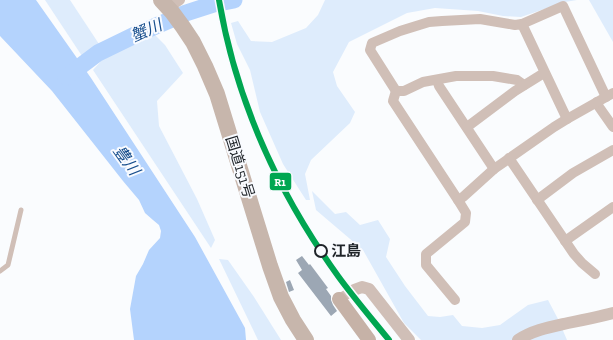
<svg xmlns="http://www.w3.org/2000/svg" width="613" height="340" font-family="'Zilla Slab','Noto Sans JP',serif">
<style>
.green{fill:#deecfc}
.water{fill:#b4d3fd}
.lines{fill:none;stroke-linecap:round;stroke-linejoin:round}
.river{stroke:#b4d3fd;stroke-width:17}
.building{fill:#9ca7b4}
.service{stroke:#d0bfb7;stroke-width:5}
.minor{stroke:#d0bfb7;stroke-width:10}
.tertiary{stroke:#d0bfb7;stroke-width:12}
.secondary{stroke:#c6b2a7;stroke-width:14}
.trunk{stroke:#c7b6ac;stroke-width:16}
.rail-1-casing{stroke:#f9fbff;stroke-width:9}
.rail-1{stroke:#00a651;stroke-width:6}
.stop-dot{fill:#f9fbff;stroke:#1f2429;stroke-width:2}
.labels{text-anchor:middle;stroke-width:4;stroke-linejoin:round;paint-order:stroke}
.street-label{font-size:15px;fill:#1f2429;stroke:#f9fbff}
.stop-label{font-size:15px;font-weight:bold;fill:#1f2429;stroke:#f9fbff;text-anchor:start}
.water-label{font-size:16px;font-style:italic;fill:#174e8d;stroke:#f9fbff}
.line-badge{stroke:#f9fbff;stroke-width:1.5}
.badge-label{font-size:11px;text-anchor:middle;font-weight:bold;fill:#fff}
</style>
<rect width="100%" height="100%" fill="#fafcfe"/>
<g class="green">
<path d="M 45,0 L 70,0 L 99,44 L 82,56 Z"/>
<path d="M 325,0 L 577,0 L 565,2 L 521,17 L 503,16 L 478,11 L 435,8 L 407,13 L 349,42 L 333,72 L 337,86 L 355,112 L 350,123 L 311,160 L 305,174 L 310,200 L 306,200 L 283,164 L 260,112 L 250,70 L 237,44 L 231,23 L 238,21 L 251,41 L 272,42 L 306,28 L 318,15 Z"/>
<path d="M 589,0 L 613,0 L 613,42 Z"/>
<path d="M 154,34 L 165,45 L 183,73 L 157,101 L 159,126 L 197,199 L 215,240 L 211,248 L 93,70 L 104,58 Z"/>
<path d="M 312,191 L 335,214 L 346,212 L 360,225 L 378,220 L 390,239 L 386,257 L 405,286 L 428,316 L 440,317 L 453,315 L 462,326 L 482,328 L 500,325 L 528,305 L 548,300 L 558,319 L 567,340 L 421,340 L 404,323 L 363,250 L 316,210 Z"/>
<path d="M 219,259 L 228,260 L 254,297 L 281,340 L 258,340 Z"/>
</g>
<path class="water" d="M 0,0 L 36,0 L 91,78 L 195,237 L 245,328 L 246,340 L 134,340 L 130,309 L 136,276 L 143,264 L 149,250 L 160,238 L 161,231 L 159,225 L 153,220 L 145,213 L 139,200 L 123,181 L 97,148 L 52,91 L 0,36 Z"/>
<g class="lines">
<path class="river" d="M 66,77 L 98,53 L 135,35 L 186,13 L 214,4 L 234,0"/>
</g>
<g class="building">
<path d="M 302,256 L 309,265 L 310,264 L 328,288 L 326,289 L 331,296 L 331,300 L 333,305 L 337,311 L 331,316 L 298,273 L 302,270 L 296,260 Z"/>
<path d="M 290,280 L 294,290 L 289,292 L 286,282 Z"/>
</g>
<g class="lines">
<path class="service" d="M 0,271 L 8,265 L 21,210"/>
<g class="minor">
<path d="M 168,8 L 180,0"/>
<path d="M 522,24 L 563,6 L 606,97"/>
<path d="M 437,80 L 439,86 L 494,169"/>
<path d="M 524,85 L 517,80 L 493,76 L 456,76 L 423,82 L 404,91 L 396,91 L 370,50 L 372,43 L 400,31 L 429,22 L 442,21 L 480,19 L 515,25 L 522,24 L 567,119"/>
<path d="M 396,91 L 393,101 L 458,200"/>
<path d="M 597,102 L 599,107 L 613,127"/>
<path d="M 467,127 L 515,91 L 544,73"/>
<path d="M 509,158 L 574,254 L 582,263 L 595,274"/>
<path d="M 537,200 L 573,173 L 613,150"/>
<path d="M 565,241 L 613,207"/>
<path d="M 339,299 L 354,290"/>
<path d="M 455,300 L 426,265 L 426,254 L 465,222 L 466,213 L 458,200 L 463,197 L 494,169 L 554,127 L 567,119 L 613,93"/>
</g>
<g class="tertiary">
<path d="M 354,290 L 362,287 L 369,289 L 409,340"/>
<path d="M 518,340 C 533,330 550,327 568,323 C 583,320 598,317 613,313"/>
</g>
<path class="secondary" d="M 339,299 L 369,340"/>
<path class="trunk" d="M 161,0 L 172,12 L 183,27 L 193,42 L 205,66 L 217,94 L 270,266 L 281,297 L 293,320 L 306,340"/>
<defs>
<path id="rail-1" d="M 219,0 C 236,100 279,194 338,276 C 354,298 372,319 389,340"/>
</defs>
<use href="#rail-1" class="rail-1-casing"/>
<use href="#rail-1" class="rail-1"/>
</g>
<circle class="stop-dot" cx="321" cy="251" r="6"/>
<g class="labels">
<g class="street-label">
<text transform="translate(240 167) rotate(73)" y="5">国道151号</text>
</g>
<g class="stop-label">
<text x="331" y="256">江島</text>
</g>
<g class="water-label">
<text transform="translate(146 30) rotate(-24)" y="6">蟹川</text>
<text transform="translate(127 160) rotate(54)" y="6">豊川</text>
</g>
</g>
<rect class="line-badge" x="269" y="172" width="23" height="19" rx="4" fill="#00a651"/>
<g class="badge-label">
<text x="280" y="186">R1</text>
</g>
</svg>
